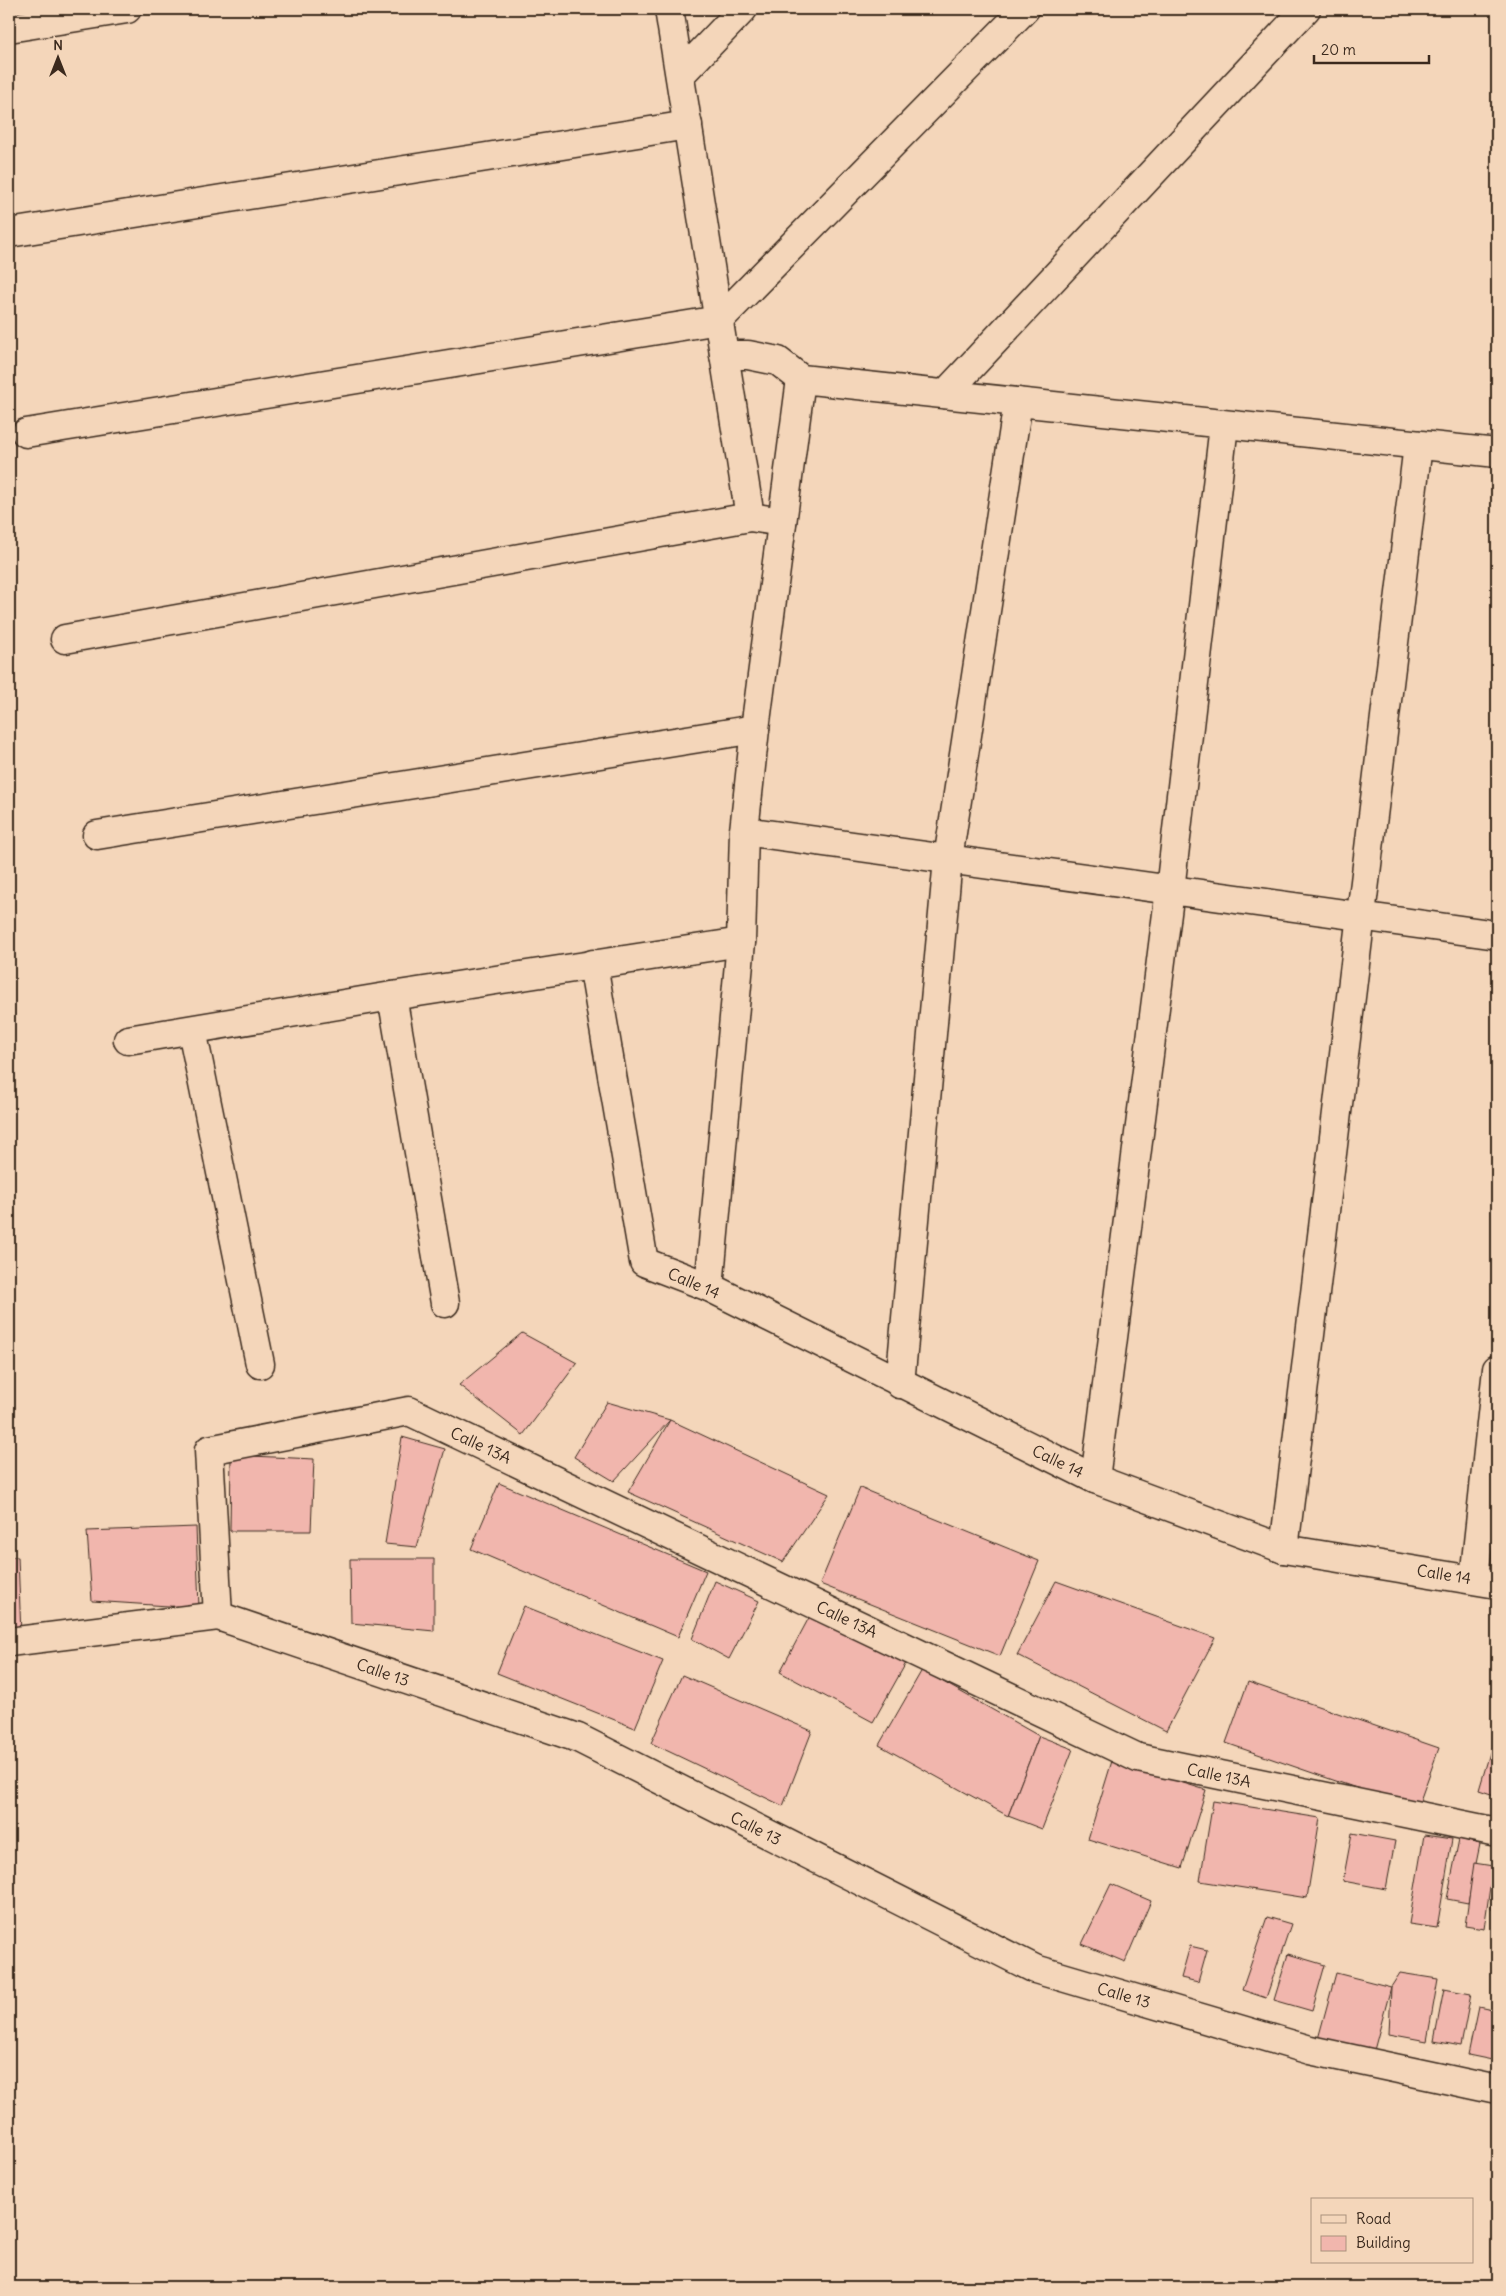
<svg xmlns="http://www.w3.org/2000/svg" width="1506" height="2296" font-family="Delius,sans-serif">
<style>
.building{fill:#f1b6ad;stroke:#3b2a1e}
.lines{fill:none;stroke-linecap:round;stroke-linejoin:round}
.minor-casing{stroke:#3b2a1e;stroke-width:31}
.minor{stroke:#f4d6ba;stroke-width:28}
.labels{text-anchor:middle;stroke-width:5;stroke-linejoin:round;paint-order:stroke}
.street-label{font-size:16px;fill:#3b2a1e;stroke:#f4d6ba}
</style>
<rect width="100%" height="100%" fill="#f4d6ba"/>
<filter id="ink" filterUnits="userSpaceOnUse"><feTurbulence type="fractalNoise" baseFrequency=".02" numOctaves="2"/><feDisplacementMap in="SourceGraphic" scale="10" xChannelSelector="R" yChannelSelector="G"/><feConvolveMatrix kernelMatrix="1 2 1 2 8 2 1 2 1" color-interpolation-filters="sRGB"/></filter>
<g filter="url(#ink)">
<g class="building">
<path d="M 522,1333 L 577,1363 L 523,1435 L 459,1385 Z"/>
<path d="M 607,1402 L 670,1420 L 614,1481 L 574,1457 Z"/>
<path d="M 670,1420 L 829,1494 L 783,1562 L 628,1492 Z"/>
<path d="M 402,1437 L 445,1449 L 417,1547 L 385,1544 Z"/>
<path d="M 231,1455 L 314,1459 L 311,1531 L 230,1531 Z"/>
<path d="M 499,1483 L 706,1571 L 678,1637 L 471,1549 Z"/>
<path d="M 860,1488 L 1039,1561 L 1000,1656 L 820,1584 Z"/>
<path d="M 196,1527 L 199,1608 L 92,1601 L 87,1531 Z"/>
<path d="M 9,1557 L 18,1557 L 21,1635 L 9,1636 Z"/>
<path d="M 350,1559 L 434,1559 L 434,1631 L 351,1623 Z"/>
<path d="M 715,1581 L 759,1601 L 729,1659 L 692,1639 Z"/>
<path d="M 1056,1581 L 1215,1638 L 1166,1731 L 1017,1655 Z"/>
<path d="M 524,1606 L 663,1661 L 635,1728 L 497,1673 Z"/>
<path d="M 812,1612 L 906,1663 L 873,1722 L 780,1672 Z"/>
<path d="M 922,1670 L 1039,1736 L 1008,1816 L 879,1745 Z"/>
<path d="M 682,1675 L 812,1731 L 783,1806 L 651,1743 Z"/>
<path d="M 1248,1682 L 1439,1748 L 1417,1809 L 1226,1743 Z"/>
<path d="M 1497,1729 L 1497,1796 L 1479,1790 Z"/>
<path d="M 1039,1736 L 1073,1749 L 1042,1829 L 1008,1816 Z"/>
<path d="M 1112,1761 L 1206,1790 L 1182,1868 L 1088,1839 Z"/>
<path d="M 1213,1801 L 1320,1818 L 1307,1898 L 1200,1881 Z"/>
<path d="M 1352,1833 L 1395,1841 L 1386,1889 L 1343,1881 Z"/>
<path d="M 1424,1835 L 1452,1839 L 1437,1928 L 1409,1924 Z"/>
<path d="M 1459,1839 L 1480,1844 L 1468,1903 L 1447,1899 Z"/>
<path d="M 1474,1863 L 1493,1866 L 1484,1929 L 1465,1926 Z"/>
<path d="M 1497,1875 L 1497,1910 L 1491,1909 Z"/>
<path d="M 1111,1884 L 1151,1901 L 1125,1962 L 1082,1944 Z"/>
<path d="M 1267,1917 L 1291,1924 L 1266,1998 L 1242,1990 Z"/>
<path d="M 1190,1946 L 1207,1950 L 1198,1982 L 1181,1978 Z"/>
<path d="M 1288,1954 L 1325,1965 L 1312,2011 L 1274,2000 Z"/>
<path d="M 1336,1973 L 1391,1987 L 1373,2054 L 1318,2039 Z"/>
<path d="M 1400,1973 L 1438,1979 L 1427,2041 L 1389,2034 L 1391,1987 Z"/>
<path d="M 1444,1989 L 1471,1994 L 1461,2046 L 1434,2041 Z"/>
<path d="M 1478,2007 L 1497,2011 L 1497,2061 L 1468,2055 Z"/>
</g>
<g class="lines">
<defs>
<g id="minor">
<path d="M 669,9 L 750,517"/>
<path d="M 9,28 L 127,9"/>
<path d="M 680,75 L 743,9"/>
<path d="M 9,233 L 688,125"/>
<path d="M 724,355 L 748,355 L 778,361 L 801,379 L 1497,453"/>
<path d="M 945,394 L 1306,9"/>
<path d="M 26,433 L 719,320 L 1025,9"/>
<path d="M 65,639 L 750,517 L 782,522"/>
<path d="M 744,831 L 1497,935"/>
<path d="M 97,835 L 755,729"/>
<path d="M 593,964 L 644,1262 L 709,1287 L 1095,1479 L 1284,1549 L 1497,1584"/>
<path d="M 392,996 L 445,1303"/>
<path d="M 192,1030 L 260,1364"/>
<path d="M 128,1040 L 392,996 L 741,942"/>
<path d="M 709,1287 L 741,942 L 744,831 L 755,729 L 801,379"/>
<path d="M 900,1384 L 948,859 L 1018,402"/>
<path d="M 1095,1479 L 1170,890 L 1224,425"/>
<path d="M 1284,1549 L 1418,445"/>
<path d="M 1474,1579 L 1497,1369"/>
<path d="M 218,1616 L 209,1450 L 409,1411 L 1138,1758 L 1497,1832"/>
<path d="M 9,1642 L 218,1616 L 578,1738 L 1035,1969 L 1310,2050 L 1497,2090"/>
</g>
</defs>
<use href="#minor" class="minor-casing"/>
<use href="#minor" class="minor"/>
</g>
</g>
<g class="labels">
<g class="street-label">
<text transform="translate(694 1283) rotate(23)" y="6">Calle 14</text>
<text transform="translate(481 1445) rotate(25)" y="6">Calle 13A</text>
<text transform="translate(1058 1461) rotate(26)" y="6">Calle 14</text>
<text transform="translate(1444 1574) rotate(9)" y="6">Calle 14</text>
<text transform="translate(847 1619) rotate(25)" y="6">Calle 13A</text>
<text transform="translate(383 1672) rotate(19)" y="6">Calle 13</text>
<text transform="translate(1219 1775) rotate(12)" y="6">Calle 13A</text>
<text transform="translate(756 1828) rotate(27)" y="6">Calle 13</text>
<text transform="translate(1124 1995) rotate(16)" y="6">Calle 13</text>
</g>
</g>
<rect width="1506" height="2296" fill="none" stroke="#f4d6ba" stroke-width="30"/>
<rect x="15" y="15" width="1476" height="2266" fill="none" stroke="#3b2a1e" stroke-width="2" filter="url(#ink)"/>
<rect x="1311" y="2198" width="162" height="65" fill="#f4d6ba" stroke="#aa917c"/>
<rect x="1321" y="2215" width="25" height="8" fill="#f4d6ba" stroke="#aa917c"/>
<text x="1356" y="2224" font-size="15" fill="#3b2a1e">Road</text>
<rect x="1321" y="2236" width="25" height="15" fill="#f1b6ad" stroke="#aa917c"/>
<text x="1356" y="2248" font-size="15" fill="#3b2a1e">Building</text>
<g transform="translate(58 58)" stroke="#f4d6ba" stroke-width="4" paint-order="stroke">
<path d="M0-4L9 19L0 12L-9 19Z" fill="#3b2a1e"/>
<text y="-8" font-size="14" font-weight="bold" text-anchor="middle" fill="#3b2a1e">N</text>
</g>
<path d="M1314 55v8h115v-8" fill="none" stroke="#3b2a1e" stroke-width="2.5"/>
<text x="1321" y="55" font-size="15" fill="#3b2a1e" stroke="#f4d6ba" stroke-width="4" paint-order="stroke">20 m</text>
</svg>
